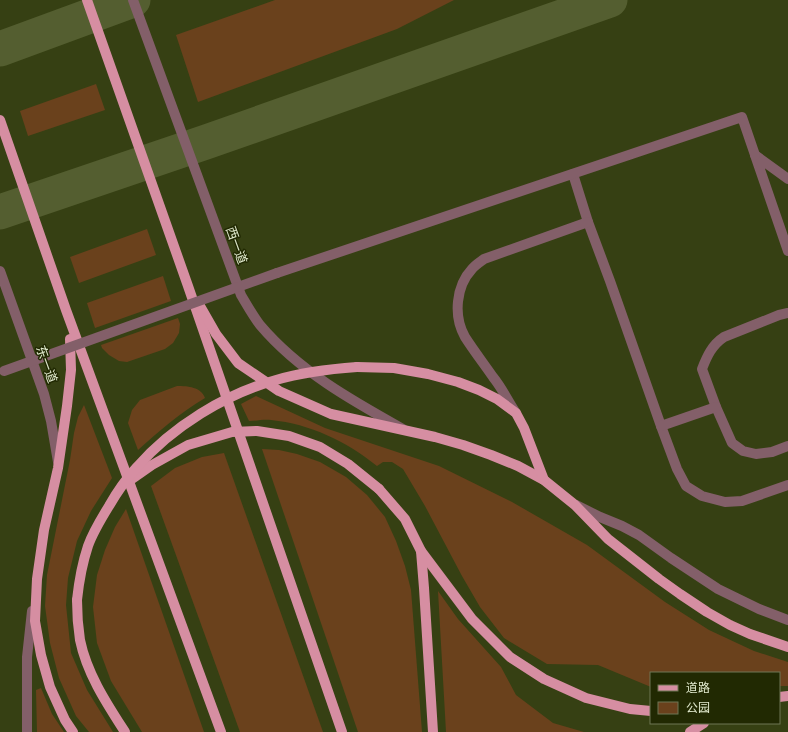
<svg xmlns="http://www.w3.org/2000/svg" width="788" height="732" font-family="Manrope,'Noto Sans SC',sans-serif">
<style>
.built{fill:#364013;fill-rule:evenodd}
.green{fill:#6a411c}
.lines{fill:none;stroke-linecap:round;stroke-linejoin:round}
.taxiway{stroke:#545e30;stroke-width:35}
.minor{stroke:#835f69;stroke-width:10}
.major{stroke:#d68ea2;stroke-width:10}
.minor-bridge{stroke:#835f69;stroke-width:10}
.major-bridge{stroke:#d68ea2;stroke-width:10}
.labels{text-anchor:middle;stroke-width:3;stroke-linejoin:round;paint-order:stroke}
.street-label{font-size:13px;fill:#e1eace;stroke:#212902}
</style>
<rect width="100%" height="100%" fill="#293400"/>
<path class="built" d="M 0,0 L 788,0 L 788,732 L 0,732 ZM 651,673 L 779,673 L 779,723 L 651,723 Z"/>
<g class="green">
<path d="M 275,0 L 454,0 L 397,29 L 198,102 L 176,35 Z"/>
<path d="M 96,84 L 105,110 L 28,136 L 20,111 Z"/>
<path d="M 147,229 L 156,255 L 79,283 L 70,257 Z"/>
<path d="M 163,276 L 171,301 L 95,328 L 87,303 Z"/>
<path d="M 178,318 L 180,324 L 179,333 L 173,343 L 165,349 L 127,362 L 119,361 L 109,355 L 102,348 L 101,345 Z"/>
<path d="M 177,386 C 188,386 201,387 205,398 C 180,413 159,431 138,450 L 128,423 L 132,410 L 140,400 Z"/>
<path d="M 256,396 L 325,428 L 439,466 L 512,502 L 587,545 L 665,602 L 709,630 L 754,651 L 788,662 L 788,686 L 779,686 L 779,673 L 651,673 L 651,687 L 598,665 L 547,664 L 504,638 L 480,607 L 462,576 L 425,506 L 403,469 L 392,462 L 383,462 L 377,466 C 346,441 310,424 271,420 C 264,419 256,421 249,421 L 241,404 Z"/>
<path d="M 84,405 L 112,478 L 91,511 L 77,541 L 68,578 L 66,605 L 71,653 L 87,690 L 113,732 L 89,732 L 76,716 L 59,678 L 50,643 L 45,606 L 47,575 L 70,460 L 74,433 L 78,417 Z"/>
<path d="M 262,449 L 279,450 L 297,454 L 320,462 L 346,477 L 367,495 L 385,517 L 396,541 L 405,566 L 411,590 L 422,732 L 358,732 Z"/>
<path d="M 224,453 L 323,732 L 240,732 L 151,486 L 175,468 L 202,457 Z"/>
<path d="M 126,509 L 204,732 L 142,732 L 111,681 L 97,643 L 93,607 L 97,575 L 105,550 L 115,527 Z"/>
<path d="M 438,591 L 458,619 L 501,667 L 516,695 L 553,723 L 584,732 L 446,732 Z"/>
<path d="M 41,688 L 52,714 L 64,732 L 37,732 L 36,690 Z"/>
</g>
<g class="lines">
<g class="taxiway">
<path d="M 0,49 L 133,0"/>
<path d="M 0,212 L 206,142 L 610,0"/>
</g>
<g class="minor">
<path d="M 133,0 L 241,295 C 247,305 253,316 260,325 C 299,371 351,400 403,429"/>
<path d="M 573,174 L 588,222 L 610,281 L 661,426 L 677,469 L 686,486 L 702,496 L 725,502 L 742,501 L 788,485"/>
<path d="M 788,179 L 755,155 L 788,251"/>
<path d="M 0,271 L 44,394 L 51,421 L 58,462"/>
<path d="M 277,273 L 742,117 L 755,155"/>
<path d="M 788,313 L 779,315 L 724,337 C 712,345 707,356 702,369 L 716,407 L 732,443 L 743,451 L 756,454 L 772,452 L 788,446"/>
<path d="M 516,413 C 508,401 502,388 493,377 C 484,364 474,351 465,337 C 453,316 456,286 472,269 C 475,265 480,262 484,259 L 588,222"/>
<path d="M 661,426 L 716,407"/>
<path d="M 576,505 L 600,517 L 622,526 L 639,535 L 671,558 L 718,589 L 759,609 L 788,620"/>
<path d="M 27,732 L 27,657 L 32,611"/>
</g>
<g class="major">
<path d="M 87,0 L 188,286 L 342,732"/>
<path d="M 0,120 L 66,310 L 221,732"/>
<path d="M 200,306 L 216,334 L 238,363 L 279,391 L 331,414 L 435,437 L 463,445 L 491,455 L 518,466 L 544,480 L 575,505 L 608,539 L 659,579 L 680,594 L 707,612 L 730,625 L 750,634 L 788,647"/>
<path d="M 70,339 L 71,370 L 67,406 L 58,468 L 44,530 L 37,579 L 35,621 L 41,655 L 50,687 L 65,720 L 73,732"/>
<path d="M 357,367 L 394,368 L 428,374 L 458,382 L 479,390 L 497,399 L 516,413 L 524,428 L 544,480"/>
<path d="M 379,489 L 405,519 L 421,551 L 472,619 L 510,657 L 544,679 L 586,698 L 630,709 L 651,711"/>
<path d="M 421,551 L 424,588 L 433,732"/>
<path d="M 77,600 C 77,613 78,627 80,640 C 87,674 107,704 125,732"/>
<path d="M 779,697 L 788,696"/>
<path d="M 690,732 L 704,723"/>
</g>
<path class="minor-bridge" d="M 4,371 L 277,273"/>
<g class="major-bridge">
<path d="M 132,479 L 152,465 L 188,445 L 232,432 L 257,431 L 289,436 L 320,447 L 348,464 L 379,489"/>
<path d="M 77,600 C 79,581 82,564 88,546 C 93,532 101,519 109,506 C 117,492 126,479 137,467 C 172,427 225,394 276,380 C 303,372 329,369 357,367"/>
</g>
</g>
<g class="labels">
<g class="street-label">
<text transform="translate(237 245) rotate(70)" y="5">西一道</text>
<text transform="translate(47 364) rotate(70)" y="5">东一道</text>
</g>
</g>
<rect x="650" y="672" width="130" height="52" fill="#212902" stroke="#6e7654"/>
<rect x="658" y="685" width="20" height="6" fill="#d68ea2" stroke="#6e7654"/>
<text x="686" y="692" font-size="12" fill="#e1eace">道路</text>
<rect x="658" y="702" width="20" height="12" fill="#6a411c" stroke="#6e7654"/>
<text x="686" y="712" font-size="12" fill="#e1eace">公园</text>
</svg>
